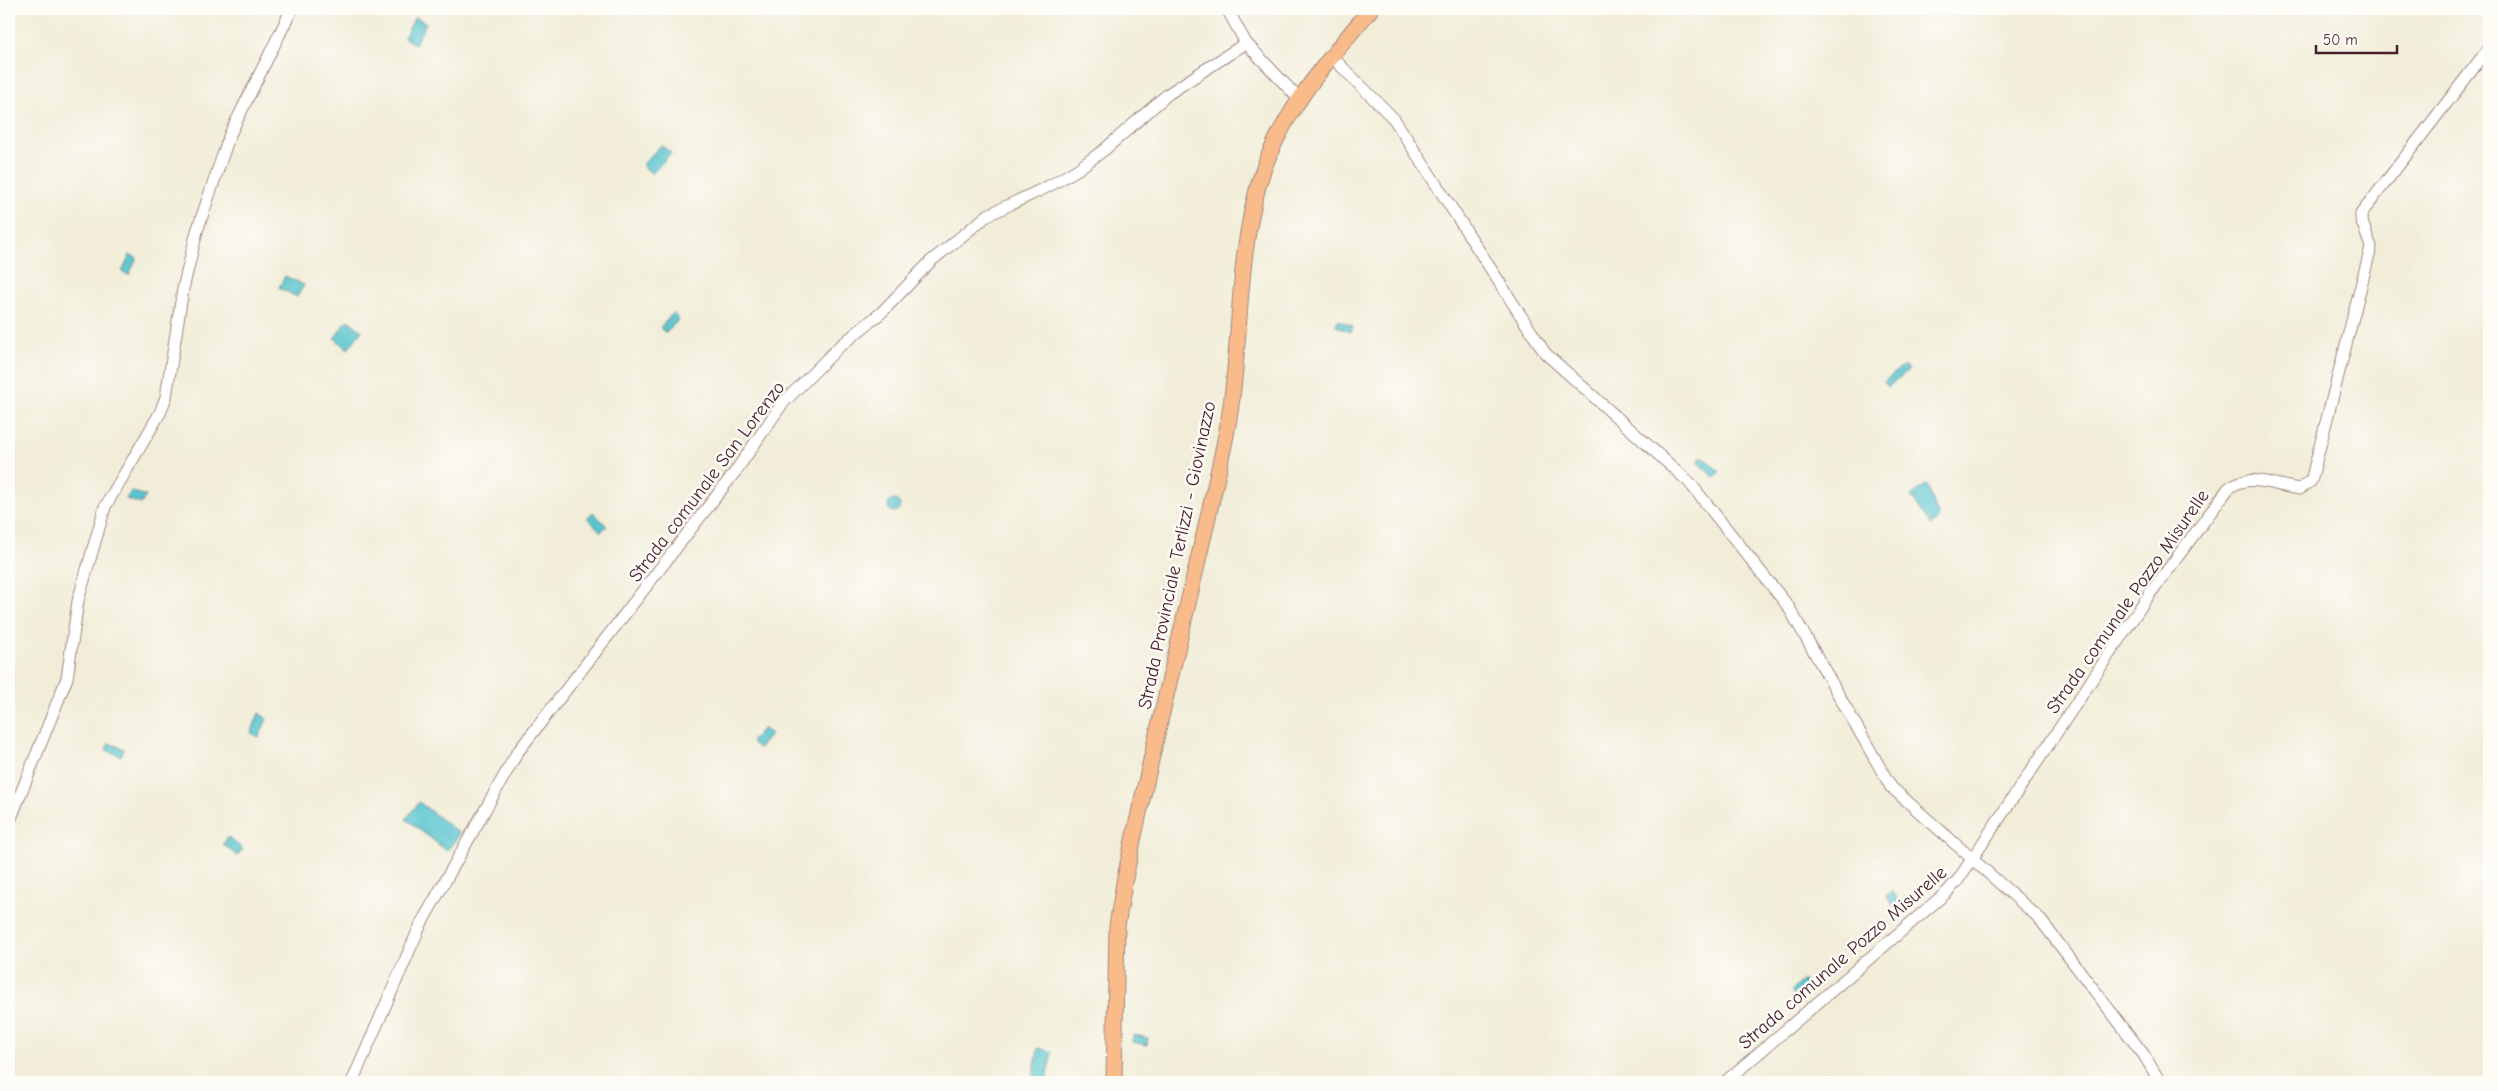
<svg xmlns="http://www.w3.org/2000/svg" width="2498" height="1091" font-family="'Comic Neue',sans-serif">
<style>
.water{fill:#58c5ce;stroke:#51727c}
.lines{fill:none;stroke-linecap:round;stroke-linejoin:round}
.minor-casing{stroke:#9e8682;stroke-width:13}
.major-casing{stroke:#9e8682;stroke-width:17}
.minor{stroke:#fff;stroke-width:11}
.major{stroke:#fabb8b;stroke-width:15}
.labels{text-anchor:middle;stroke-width:5;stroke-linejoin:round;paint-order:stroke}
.street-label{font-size:19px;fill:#4a1f2b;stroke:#fdfcf7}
</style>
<rect width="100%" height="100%" fill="#fdfcf7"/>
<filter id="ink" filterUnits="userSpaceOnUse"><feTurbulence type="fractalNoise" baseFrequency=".02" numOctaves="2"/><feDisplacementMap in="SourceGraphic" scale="10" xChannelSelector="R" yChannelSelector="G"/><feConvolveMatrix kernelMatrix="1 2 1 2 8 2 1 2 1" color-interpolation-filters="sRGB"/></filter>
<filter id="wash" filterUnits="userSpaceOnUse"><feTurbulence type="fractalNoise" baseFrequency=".0096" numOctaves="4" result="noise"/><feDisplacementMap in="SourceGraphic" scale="20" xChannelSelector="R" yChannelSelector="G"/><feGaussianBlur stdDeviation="1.12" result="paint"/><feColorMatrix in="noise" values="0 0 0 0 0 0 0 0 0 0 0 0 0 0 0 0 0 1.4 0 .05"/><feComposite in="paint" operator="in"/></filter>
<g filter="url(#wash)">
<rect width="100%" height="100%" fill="#f1edd8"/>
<g class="water">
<path d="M 415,17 L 426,23 L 415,44 L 404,38 Z"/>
<path d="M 661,145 L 671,153 L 652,174 L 642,165 Z"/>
<path d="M 130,255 L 137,258 L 129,275 L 122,272 Z"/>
<path d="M 285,276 L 304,285 L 297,297 L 279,288 Z"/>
<path d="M 673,313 L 679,319 L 666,333 L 660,328 Z"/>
<path d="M 348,320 L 362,331 L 348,349 L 334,338 Z"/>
<path d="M 1338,320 L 1353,326 L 1351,332 L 1336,326 Z"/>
<path d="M 1904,365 L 1909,370 L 1888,387 L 1884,382 Z"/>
<path d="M 1702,456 L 1720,472 L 1715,478 L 1697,462 Z"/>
<path d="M 1927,484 L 1939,518 L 1931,525 L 1911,496 Z"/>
<path d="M 131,491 L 146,496 L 141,504 L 126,499 Z"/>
<circle cx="894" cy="506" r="6"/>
<path d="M 593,512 L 607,526 L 601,532 L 587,518 Z"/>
<path d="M 259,713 L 267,719 L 259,737 L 251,733 Z"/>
<path d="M 763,728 L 771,734 L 759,748 L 751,742 Z"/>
<path d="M 109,743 L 124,749 L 121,756 L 106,750 Z"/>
<path d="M 419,802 L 460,834 L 447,851 L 406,819 Z"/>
<path d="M 228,837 L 243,849 L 237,856 L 223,844 Z"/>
<path d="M 1892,891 L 1904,908 L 1898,912 L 1886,895 Z"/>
<path d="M 1803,980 L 1807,985 L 1795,996 L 1791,991 Z"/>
<path d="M 1133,1035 L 1148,1038 L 1147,1045 L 1132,1042 Z"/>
<path d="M 1038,1048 L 1052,1052 L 1046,1082 L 1032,1082 Z"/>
</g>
</g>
<g filter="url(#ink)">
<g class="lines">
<defs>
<g id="minor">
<path d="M 1227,9 L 1246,43 L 1299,99"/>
<path d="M 1331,56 L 1394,119 L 1545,353 L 1689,482 L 1788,606 L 1891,787 L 2039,918 L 2144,1055 L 2160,1082"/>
<path d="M 9,823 L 67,678 L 78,601 L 105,507 L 160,413 L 166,397 L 183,289 L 197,231 L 230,134 L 292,9"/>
<path d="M 352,1082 L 421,924 L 517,753 L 735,472 L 782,404 L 839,347 L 882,312 L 931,261 L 988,215 L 1051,185 L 1078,169 L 1104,150 L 1168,94 L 1246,43"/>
<path d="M 1725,1082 L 1947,892 L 1958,880 L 2146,599 L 2228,489 C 2247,471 2278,487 2300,489 L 2311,481 L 2371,247 L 2361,219 L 2361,214 L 2489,48"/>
</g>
<path id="major" d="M 1114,1082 L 1117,926 L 1124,883 C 1154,736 1193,591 1224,445 C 1243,359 1234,268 1259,183 C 1279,115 1327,61 1371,9"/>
</defs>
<use href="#minor" class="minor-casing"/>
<use href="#major" class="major-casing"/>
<use href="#minor" class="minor"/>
<use href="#major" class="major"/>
</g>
</g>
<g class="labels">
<g class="street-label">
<text transform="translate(706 481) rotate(-53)" y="7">Strada comunale San Lorenzo</text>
<text transform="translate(1176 555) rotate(-78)" y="7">Strada Provinciale Terlizzi - Giovinazzo</text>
<text transform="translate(2127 601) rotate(-55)" y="7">Strada comunale Pozzo Misurelle</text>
<text transform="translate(1842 957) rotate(-41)" y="7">Strada comunale Pozzo Misurelle</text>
</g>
</g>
<rect width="2498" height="1091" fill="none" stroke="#fdfcf7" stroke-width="30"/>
<path d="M2316 45v8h81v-8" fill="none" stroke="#4a1f2b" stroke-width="2.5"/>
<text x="2323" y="45" font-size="15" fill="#4a1f2b" stroke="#fdfcf7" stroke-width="4" paint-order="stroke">50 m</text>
</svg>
